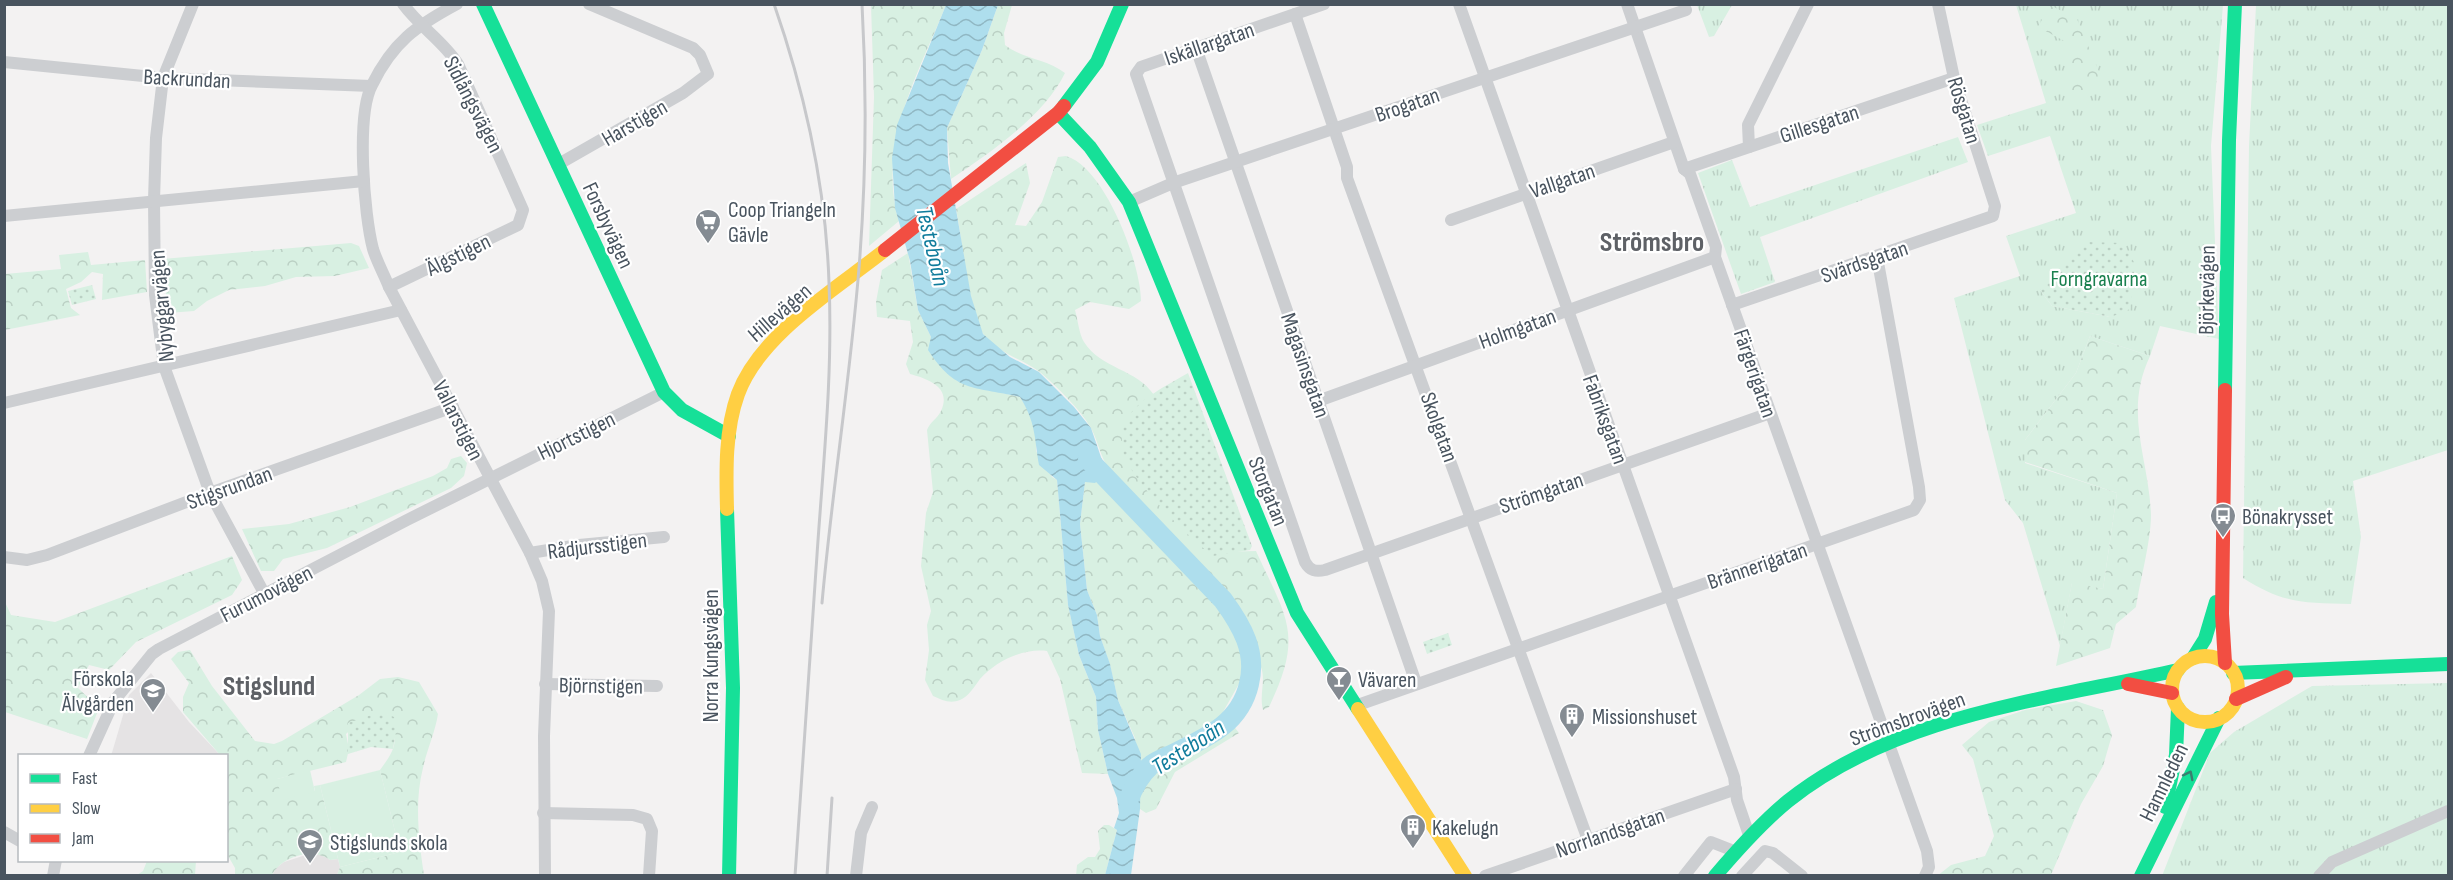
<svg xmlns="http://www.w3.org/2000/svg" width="2453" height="880" font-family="'Sofia Sans Condensed',sans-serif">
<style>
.education{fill:#e5e3e4}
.grass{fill:url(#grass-tufts);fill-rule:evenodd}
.forest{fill:url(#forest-crowns)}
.park{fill:url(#park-dots)}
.pitch{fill:#d8f0e2}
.water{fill:url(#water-waves)}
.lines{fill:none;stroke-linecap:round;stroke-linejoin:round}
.river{stroke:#aedeed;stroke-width:20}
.street{stroke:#ccced1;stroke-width:12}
.fast{stroke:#16e098;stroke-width:14}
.slow{stroke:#ffcf43;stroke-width:14}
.jam{stroke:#f24e42;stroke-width:14}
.rail{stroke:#c7c8cb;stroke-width:3}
.oneway{stroke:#3a7e70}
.labels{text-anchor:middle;stroke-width:4.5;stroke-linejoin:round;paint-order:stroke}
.street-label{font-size:22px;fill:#49545f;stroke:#fff}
.poi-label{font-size:22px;fill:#49545f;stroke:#fff;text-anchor:start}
.park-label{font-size:22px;fill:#1a804f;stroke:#fff}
.water-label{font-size:24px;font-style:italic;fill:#107c9c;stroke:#fff}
.district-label{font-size:28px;font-weight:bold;fill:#5e6166;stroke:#fff}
</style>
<defs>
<pattern id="grass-tufts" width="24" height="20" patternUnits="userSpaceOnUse" patternTransform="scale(1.5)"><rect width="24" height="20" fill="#d8f0e2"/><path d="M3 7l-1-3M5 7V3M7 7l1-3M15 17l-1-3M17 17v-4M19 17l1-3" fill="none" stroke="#bbd0c4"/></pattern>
<pattern id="forest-crowns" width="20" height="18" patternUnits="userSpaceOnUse" patternTransform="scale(1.5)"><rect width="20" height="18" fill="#d8f0e2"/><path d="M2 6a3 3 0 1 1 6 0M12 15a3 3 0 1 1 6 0" fill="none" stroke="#bbd0c4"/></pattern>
<pattern id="park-dots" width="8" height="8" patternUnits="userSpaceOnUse" patternTransform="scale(1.5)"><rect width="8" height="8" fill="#d8f0e2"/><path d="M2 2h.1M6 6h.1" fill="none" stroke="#bbd0c4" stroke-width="1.8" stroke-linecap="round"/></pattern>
<pattern id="water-waves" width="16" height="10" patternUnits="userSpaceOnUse" patternTransform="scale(1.5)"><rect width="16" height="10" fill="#aedeed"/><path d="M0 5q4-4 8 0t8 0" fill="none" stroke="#90b7c3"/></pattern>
</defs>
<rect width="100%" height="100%" fill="#f3f2f2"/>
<g class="education">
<path d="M 151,673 L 189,722 L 220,755 L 111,756 L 129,695 Z"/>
<path d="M 309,854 L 323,855 L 330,860 L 338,859 L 340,867 L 337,875 L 272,876 L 276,868 L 284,862 Z"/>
</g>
<g class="grass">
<path d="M 1697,5 L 1732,5 L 1714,36 L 1709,37 Z"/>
<path d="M 2016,5 L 2223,5 L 2211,146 L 2219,339 L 2160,326 L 2150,356 L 2090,336 L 2076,373 L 2025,440 L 2025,463 L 2117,493 L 2103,589 L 2072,583 L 2060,646 L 2023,523 L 2005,500 L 1954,298 L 2020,276 L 2006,236 L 2076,213 L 2050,136 L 1988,156 L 1977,125 L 2046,103 ZM 2040,290 L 2111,317 L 2052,306 Z"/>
<path d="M 2256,5 L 2448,5 L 2448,450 L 2353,481 L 2361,537 L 2351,604 C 2304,603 2284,604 2243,578 L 2249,146 Z"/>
<path d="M 1958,137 L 1968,162 L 1760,237 L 1775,282 L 1741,294 L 1698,173 L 1732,160 L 1750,207 Z"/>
<path d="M 2448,683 L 2448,875 L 2162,876 L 2210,753 L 2234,732 L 2312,686 Z"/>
</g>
<g class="forest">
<path d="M 871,5 L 946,5 C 918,75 877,143 899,221 L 869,246 L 874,97 Z"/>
<path d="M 998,5 L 1012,5 L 1004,33 L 1005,45 C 1023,59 1047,59 1065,73 C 1045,115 990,153 951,179 L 947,128 L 982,50 Z"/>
<path d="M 2050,5 L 2077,19 L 2104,84 L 2071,96 L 2070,44 L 2038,27 Z"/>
<path d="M 1066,156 C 1105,167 1141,264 1141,301 L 1129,309 L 1090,302 L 1075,310 C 1078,320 1079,334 1084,342 C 1101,369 1137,369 1154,395 L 1219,552 L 1256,551 C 1287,619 1304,634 1269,707 L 1263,710 C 1259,695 1266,681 1261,667 L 1249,666 L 1223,712 L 1239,733 L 1175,772 L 1156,809 L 1146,813 L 1140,809 L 1135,738 L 1118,700 L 1110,665 L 1100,636 L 1097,615 L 1087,590 L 1080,524 L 1085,481 L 1109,469 C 1100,456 1098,441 1091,428 C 1079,408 1058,388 1041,373 C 1023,359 999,354 984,335 C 969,314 962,237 956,209 L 1026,163 L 1030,183 L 1015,225 L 1026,226 L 1042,202 L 1058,157 Z"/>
<path d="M 351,243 L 359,246 L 369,268 L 335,276 L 296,277 L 265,286 L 229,290 L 207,301 L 194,311 L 168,313 L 162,259 Z"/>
<path d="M 88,252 L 91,265 L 145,260 L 147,292 L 102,300 L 103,274 L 92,272 L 81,282 L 66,289 L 71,308 L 80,315 L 5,330 L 5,274 L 61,269 L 59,255 Z"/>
<path d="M 908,253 L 918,310 L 931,337 L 989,390 L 1020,397 L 1030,413 L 1036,435 L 1036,451 L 1052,477 L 1057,480 L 1068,605 L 1079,655 L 1096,697 L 1098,730 L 1108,774 L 1082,773 L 1060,679 L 1047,651 C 1023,648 996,661 980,679 C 975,686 968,697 960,700 C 950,704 942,700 933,696 L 925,680 L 929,650 L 927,625 L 931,611 L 921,566 L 926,513 L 933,492 L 927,430 C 930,422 937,419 941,411 C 952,387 928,379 910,374 L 906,364 L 913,342 L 910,321 L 877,317 L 876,302 L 882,270 Z"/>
<path d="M 2090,336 L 2150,356 C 2123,413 2149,458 2151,515 C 2151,541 2140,581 2136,607 L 2116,624 L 2110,648 L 2056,666 L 2072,582 L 2103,589 L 2117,493 L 2025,462 L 2025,440 L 2076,373 Z"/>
<path d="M 461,456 L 467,463 L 464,476 L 451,488 L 327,548 L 283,559 L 274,571 L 261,571 L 242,529 L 289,524 L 350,507 L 433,476 L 447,468 L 451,459 Z"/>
<path d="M 232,556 L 242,580 L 232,595 L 136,642 L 109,670 L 89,665 L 78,688 L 99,708 L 87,739 L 5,712 L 5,602 L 11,615 L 55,622 Z"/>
<path d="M 190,650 L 212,686 L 255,741 L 274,744 L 282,741 L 359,695 L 380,679 L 398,677 L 419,682 L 438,714 C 435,733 427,749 423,768 C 414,802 419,842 424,875 L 337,875 L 340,867 L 400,852 L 380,770 C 397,747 399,740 387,714 C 368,714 360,722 346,734 L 349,749 L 346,762 L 277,779 L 315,791 L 314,786 L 320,785 L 338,859 L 330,860 C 313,847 281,857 272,875 L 235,875 L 235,868 L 227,854 L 226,756 L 220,755 L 183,712 L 183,697 L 189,683 L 171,659 L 178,652 Z"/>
<path d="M 2076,701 L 2103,710 L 2112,735 L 2103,766 L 2081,804 L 2051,875 L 1937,876 L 1951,865 L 1985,856 L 1994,836 L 1973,759 L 1962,745 L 1989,722 L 2025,710 Z"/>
<path d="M 1104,825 L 1109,825 L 1117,830 L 1105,875 L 1076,876 L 1077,865 L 1088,857 L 1095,857 L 1100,849 L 1098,831 Z"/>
<path d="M 147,861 L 196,861 L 195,875 L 137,875 L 143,871 Z"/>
</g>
<g class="park">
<path d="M 2084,242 L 2123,243 L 2135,264 L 2130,309 L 2111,317 L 2052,306 L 2040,290 Z"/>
<path d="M 92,285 L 96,299 L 72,305 L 68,291 Z"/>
<path d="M 1188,373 L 1252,546 L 1250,550 L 1213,556 C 1183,532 1146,495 1126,461 C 1121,451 1120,430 1126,420 C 1138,399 1168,385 1188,373 Z"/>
<path d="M 1448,633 L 1452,645 L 1427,654 L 1423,642 Z"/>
<path d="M 374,714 L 387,714 L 394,717 L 397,726 L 393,749 L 371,747 L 348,754 L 348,723 Z"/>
</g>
<g class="pitch">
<path d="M 310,770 L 315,792 L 282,800 L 277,779 Z"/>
<path d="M 380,770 L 400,852 L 340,867 L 320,785 Z"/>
</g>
<path class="water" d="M 946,5 L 998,5 L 982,50 L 947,128 L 948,163 L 971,296 L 983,334 L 1010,357 L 1039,372 L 1074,407 L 1091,428 L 1102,460 L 1109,470 L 1095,483 L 1085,482 L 1080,524 L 1087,590 L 1097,615 L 1100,636 L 1110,664 L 1118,700 L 1141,754 L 1140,809 L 1131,875 L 1105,875 L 1117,830 L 1114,828 L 1119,813 L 1117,798 L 1108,774 L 1098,730 L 1096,697 L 1079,655 L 1068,605 L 1057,480 L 1039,465 C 1034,436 1036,423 1020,397 C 973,386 956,393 928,350 L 931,337 L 918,310 L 910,261 L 895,208 L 892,158 L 897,125 Z"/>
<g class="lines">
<path class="river" d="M 1088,459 L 1223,600 C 1242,626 1257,652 1249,684 C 1240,723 1208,737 1175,753 C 1167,757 1157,760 1150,766 C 1140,775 1133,788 1128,801"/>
<g class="street">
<path d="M 193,4 L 163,78 L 156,138 L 154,200 L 155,295 L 159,327 L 164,366 L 210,493 L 264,593"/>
<path d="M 457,4 C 416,26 393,42 372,85 C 356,115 364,215 373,249 C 377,262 384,274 389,287 L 530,553 L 542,581 L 549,611 L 544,736 L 545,876"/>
<path d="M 1324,4 L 1141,67 L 1136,74 L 1305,562 C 1310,571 1316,572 1325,570 L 1770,413"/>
<path d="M 1459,4 L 1734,777 L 1737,800 L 1749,835"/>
<path d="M 1627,4 L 1684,169 L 1690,174 L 1716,247 L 1715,257 L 1927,851 L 1929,867 L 1925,876"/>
<path d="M 1295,14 L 1347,167 L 1347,178 L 1588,840"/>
<path d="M 1196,48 L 1416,683"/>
<path d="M 4,62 L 163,78 L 371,86"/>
<path d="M 1749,147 L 1748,125 L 1808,4"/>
<path d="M 557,165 L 683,93 L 708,74 L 700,55 L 693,48 L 589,4"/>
<path d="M 1684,169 L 1954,78"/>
<path d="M 1129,202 L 1173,183 L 1686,10"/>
<path d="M 4,216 L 364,181"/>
<path d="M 1451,220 L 1674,142"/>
<path d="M 389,287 L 518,225 L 523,210 L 458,64 C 443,41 420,27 403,4"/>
<path d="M 1732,305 L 1993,216 L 1995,206 L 1954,78 L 1938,4"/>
<path d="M 1318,401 L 1715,257"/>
<path d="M 4,403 L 401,310"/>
<path d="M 530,553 L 579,545 L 664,537"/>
<path d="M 4,557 L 27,560 L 47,555 L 210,493 L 453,407"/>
<path d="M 545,684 L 657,686"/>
<path d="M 1355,706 L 1914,510 L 1920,500 L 1919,487 L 1877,257"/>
<path d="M 89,756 L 114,701 L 152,654 L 159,649 L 407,520 L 664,392"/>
<path d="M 543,813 L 633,815 L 647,819 L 652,831 L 649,876"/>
<path d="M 4,832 L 20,841"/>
<path d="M 53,876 L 56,860"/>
<path d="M 856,876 L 861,833 L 872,807"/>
<path d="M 1485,876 L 1736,789"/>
<path d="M 1684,876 L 1711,842 L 1734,851"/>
<path d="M 1742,876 L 1765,851 L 1773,853 L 1802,876"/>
<path d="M 2319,876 L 2332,862 L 2448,811"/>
</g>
<g class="fast">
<path d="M 483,4 L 664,392 L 682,410 L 729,436"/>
<path d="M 1064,106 L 1097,62 L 1122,4"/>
<path d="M 1058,113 L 1090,147 L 1129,202 L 1297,613 L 1358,709"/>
<path d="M 2225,390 L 2229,140 L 2235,4"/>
<path d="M 727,509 L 733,688 L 729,876"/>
<path d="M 2193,658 L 2205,639 L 2216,602"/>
<path d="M 2233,673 L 2448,664"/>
<path d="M 2165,807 L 2176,755 L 2178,708"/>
<path d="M 1715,876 C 1738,849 1761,823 1788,801 C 1897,714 2047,700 2178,670"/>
<path d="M 2141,876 L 2219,718"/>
</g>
<g class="slow">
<path d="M 727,509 C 726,471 725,430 738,394 C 760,334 836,289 885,250"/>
<circle cx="2205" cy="689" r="33"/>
<path d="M 1358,709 L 1465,876"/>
</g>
<g class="jam">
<path d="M 885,250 L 1058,113 L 1064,106"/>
<path d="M 2225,663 L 2222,614 L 2225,390"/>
<path d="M 2128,684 L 2172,693"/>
<path d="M 2236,699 L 2286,677"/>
</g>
<g class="rail">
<path d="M 774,4 C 805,93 826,190 829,283 C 833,374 823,465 817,555 C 809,662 803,769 795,876"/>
<path d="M 822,603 C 832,491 850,380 859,268 C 866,181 867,92 862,4"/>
<path d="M 827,876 L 832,798"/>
</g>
</g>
<defs><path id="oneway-chevron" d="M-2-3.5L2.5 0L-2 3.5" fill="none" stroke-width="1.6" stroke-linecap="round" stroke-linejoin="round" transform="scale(1.5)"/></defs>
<use class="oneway" href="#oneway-chevron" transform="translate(2189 775) rotate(-63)"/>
<defs>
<symbol id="supermarket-pin" viewBox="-11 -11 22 30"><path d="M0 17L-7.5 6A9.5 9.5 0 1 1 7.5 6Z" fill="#848b92" stroke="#fff"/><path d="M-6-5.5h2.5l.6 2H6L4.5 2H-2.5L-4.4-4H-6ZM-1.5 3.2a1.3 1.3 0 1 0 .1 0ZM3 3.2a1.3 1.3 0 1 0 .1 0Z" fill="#fff"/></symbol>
<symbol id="bus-pin" viewBox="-11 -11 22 30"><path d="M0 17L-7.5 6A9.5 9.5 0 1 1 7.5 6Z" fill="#848b92" stroke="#fff"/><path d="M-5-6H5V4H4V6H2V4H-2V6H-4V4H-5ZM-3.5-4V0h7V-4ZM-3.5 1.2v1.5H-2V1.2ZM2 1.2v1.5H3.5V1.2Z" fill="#fff"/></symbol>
<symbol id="bar-pin" viewBox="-11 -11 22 30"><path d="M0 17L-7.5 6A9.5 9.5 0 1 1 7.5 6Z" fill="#848b92" stroke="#fff"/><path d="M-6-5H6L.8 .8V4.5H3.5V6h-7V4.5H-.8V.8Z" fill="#fff"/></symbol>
<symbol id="school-pin" viewBox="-11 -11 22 30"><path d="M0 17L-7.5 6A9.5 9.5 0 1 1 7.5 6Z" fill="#848b92" stroke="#fff"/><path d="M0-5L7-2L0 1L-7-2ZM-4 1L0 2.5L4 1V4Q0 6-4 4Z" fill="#fff"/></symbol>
<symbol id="building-pin" viewBox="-11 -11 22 30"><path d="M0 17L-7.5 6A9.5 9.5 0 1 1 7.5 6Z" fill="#848b92" stroke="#fff"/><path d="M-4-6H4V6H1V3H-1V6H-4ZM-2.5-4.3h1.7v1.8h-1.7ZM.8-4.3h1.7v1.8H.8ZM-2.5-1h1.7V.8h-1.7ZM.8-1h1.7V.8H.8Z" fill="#fff"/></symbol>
</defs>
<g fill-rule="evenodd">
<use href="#supermarket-pin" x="693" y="207" width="30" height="40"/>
<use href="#bus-pin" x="2208" y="501" width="30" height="40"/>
<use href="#bar-pin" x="1324" y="664" width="30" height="40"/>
<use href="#school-pin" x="138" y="676" width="30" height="40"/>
<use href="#building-pin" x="1557" y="701" width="30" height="40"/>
<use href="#building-pin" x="1398" y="812" width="30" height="40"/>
<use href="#school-pin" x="295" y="827" width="30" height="40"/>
</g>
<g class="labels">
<g class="street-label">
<text transform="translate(1209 43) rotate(-19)" y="8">Iskällargatan</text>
<text transform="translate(187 78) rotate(3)" y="8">Backrundan</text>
<text transform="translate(474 104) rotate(63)" y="8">Sidlångsvägen</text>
<text transform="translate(1407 104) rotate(-19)" y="8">Brogatan</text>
<text transform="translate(1965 110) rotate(73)" y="8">Rösgatan</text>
<text transform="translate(634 122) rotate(-30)" y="8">Harstigen</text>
<text transform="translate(1819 123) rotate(-18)" y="8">Gillesgatan</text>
<text transform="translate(1562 180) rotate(-19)" y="8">Vallgatan</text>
<text transform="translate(609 225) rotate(65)" y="8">Forsbyvägen</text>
<text transform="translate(458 254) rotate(-26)" y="8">Älgstigen</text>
<text transform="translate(1864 261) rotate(-19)" y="8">Svärdsgatan</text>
<text transform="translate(2206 290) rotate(-89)" y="8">Björkevägen</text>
<text transform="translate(161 306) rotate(-95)" y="8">Nybyggarvägen</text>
<text transform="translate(779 312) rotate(-41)" y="8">Hillevägen</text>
<text transform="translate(1517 328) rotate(-20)" y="8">Holmgatan</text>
<text transform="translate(1306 365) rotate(71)" y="8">Magasinsgatan</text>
<text transform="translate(1756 373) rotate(71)" y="8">Färgerigatan</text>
<text transform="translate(1606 419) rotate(70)" y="8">Fabriksgatan</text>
<text transform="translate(459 420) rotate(63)" y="8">Vallarstigen</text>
<text transform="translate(1440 427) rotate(70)" y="8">Skolgatan</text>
<text transform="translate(576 435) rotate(-26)" y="8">Hjortstigen</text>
<text transform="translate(229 487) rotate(-20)" y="8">Stigsrundan</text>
<text transform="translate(1269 491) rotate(68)" y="8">Storgatan</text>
<text transform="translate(1541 492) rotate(-19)" y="8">Strömgatan</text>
<text transform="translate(597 545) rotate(-7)" y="8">Rådjursstigen</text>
<text transform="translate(1757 565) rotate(-19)" y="8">Brännerigatan</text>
<text transform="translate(266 593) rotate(-27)" y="8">Furumovägen</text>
<text transform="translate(710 656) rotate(-90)" y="8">Norra Kungsvägen</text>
<text transform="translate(601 685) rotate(1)" y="8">Björnstigen</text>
<text transform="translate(1907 718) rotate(-20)" y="8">Strömsbrovägen</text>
<text transform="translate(2163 782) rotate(-64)" y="8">Hamnleden</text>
<text transform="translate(1610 832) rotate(-19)" y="8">Norrlandsgatan</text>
</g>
<g class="poi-label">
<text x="728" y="217">Coop Triangeln<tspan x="728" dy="25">Gävle</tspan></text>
<text x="2242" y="524">Bönakrysset</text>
<text x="134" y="686" text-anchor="end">Förskola<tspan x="134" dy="25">Älvgården</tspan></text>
<text x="1358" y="687">Vävaren</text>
<text x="1592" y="724">Missionshuset</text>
<text x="1432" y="835">Kakelugn</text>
<text x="330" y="850">Stigslunds skola</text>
</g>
<g class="park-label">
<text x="2099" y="286">Forngravarna</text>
</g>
<g class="water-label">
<text transform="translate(933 246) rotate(77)" y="8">Testeboån</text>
<text transform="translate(1188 747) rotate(-33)" y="8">Testeboån</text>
</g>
<g class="district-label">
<text x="1652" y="251">Strömsbro</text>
<text x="269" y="695">Stigslund</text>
</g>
</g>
<rect width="2453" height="880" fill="none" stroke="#49545f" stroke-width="12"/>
<rect x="18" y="754" width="210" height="108" fill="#ffffff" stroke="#b6bbbf" stroke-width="1.5"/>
<rect x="30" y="774" width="30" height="9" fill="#16e098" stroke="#b6bbbf" stroke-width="1.5"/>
<text x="72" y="784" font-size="18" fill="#49545f">Fast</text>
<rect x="30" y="804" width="30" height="9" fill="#ffcf43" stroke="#b6bbbf" stroke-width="1.5"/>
<text x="72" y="814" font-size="18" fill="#49545f">Slow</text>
<rect x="30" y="834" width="30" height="9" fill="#f24e42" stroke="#b6bbbf" stroke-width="1.5"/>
<text x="72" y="844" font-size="18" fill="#49545f">Jam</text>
</svg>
